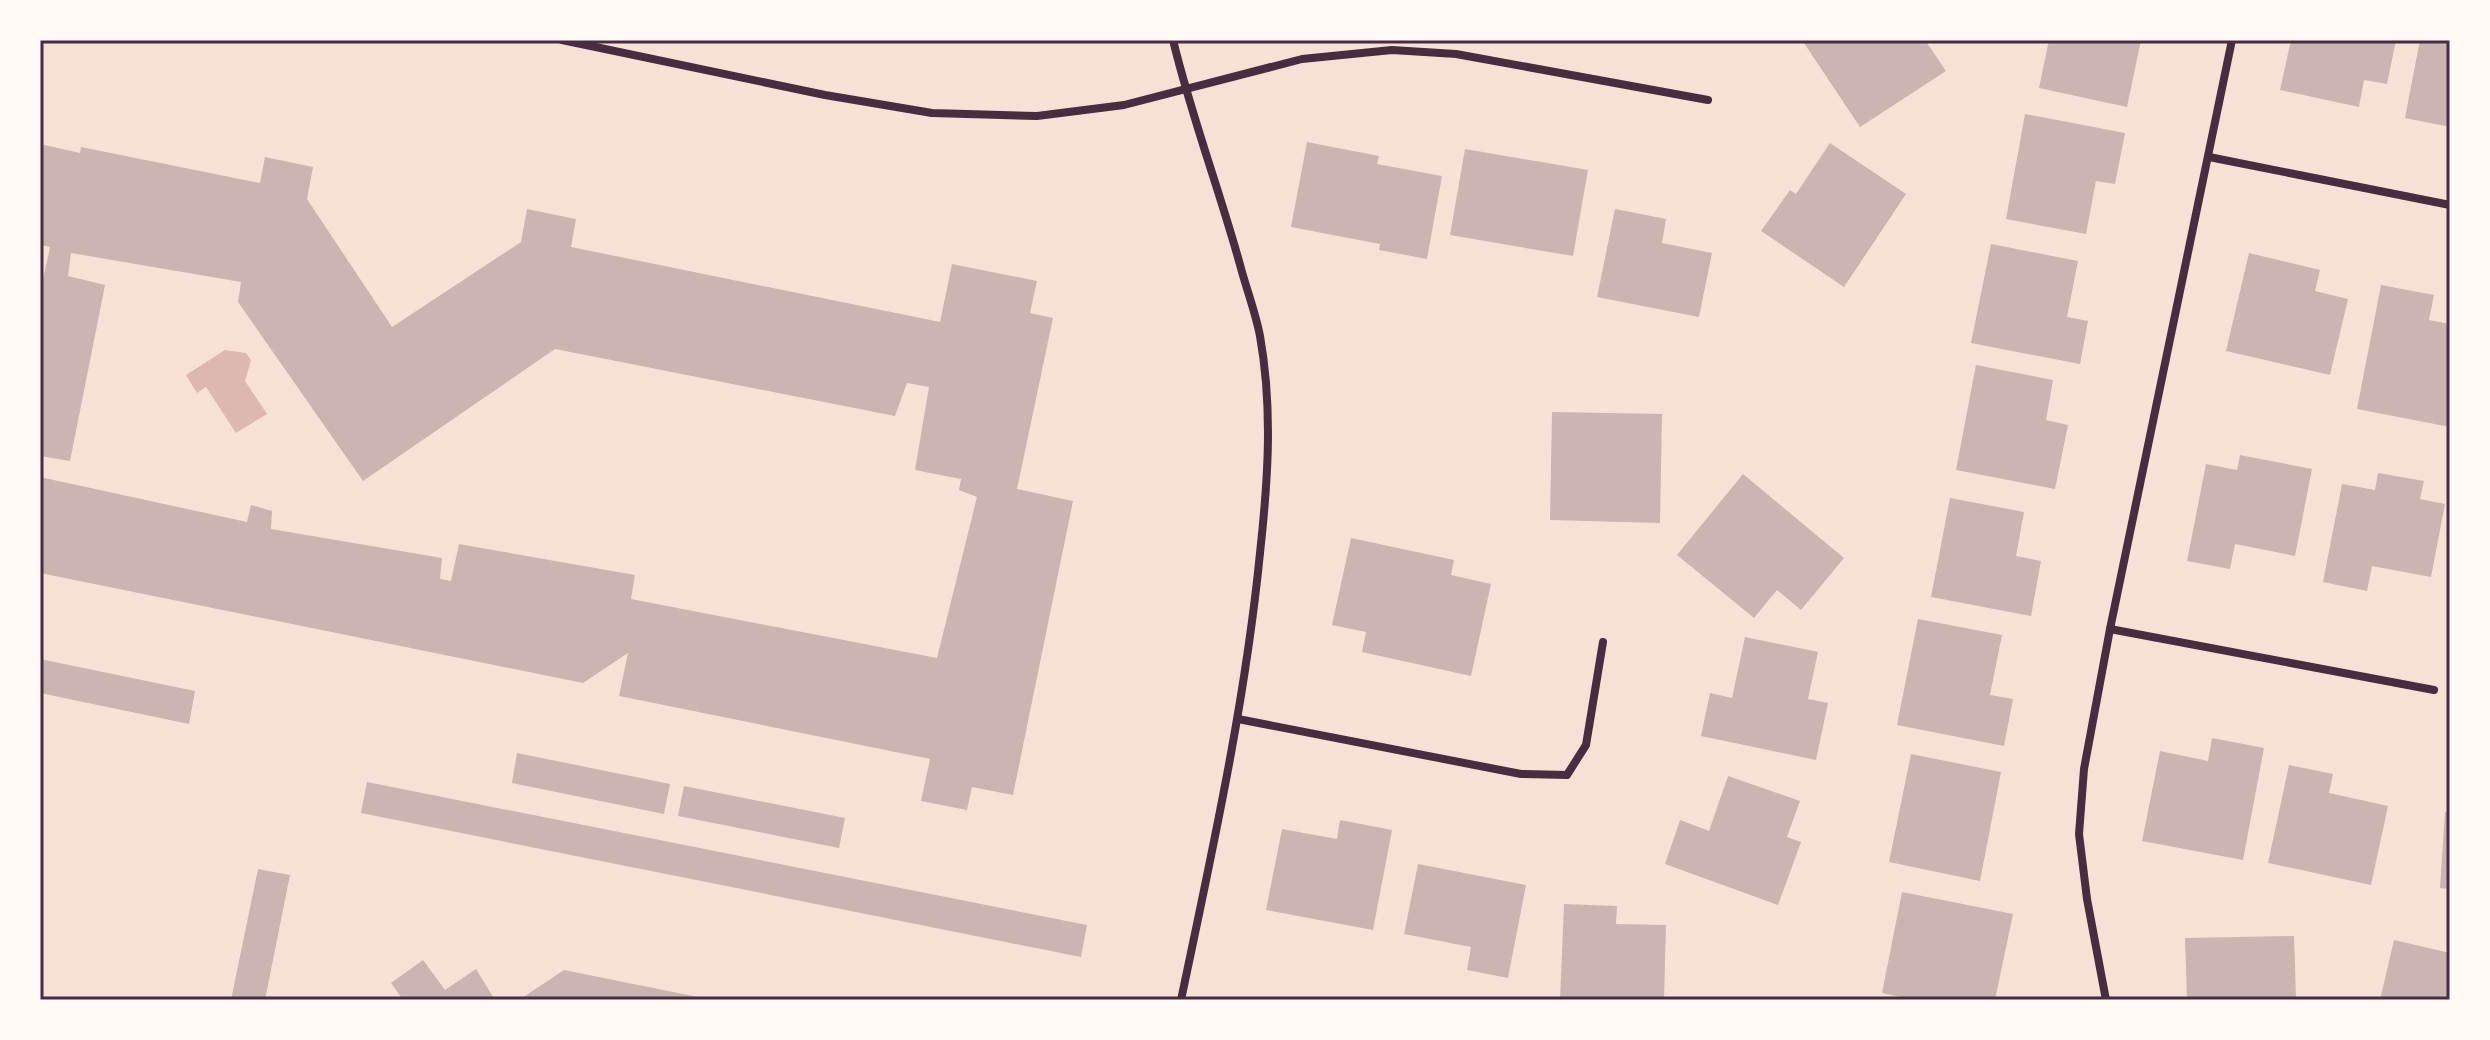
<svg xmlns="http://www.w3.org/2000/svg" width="2490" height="1040" font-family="'Exo 2',sans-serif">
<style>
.water{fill:#dcb8b0}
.building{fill:#ccb4b1}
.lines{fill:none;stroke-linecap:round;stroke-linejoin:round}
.minor{stroke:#4a2c40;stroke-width:8}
.neatline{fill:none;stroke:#4a2c40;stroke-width:3}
</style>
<rect width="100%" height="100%" fill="#f7e1d7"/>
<path class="water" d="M 225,350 L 246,353 L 251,360 L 245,381 L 267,414 L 236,433 L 206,387 L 197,393 L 186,375 Z"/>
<g class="building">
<path d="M 1802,40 L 1925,40 L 1946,71 L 1860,127 Z"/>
<path d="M 2049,40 L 2141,40 L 2127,107 L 2039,88 Z"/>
<path d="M 2291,40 L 2396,40 L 2387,84 L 2364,80 L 2359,107 L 2280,90 Z"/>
<path d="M 2420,40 L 2450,40 L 2450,127 L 2405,118 Z"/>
<path d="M 2025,114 L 2125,133 L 2115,184 L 2096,181 L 2086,234 L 2006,219 Z"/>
<path d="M 1307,142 L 1379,156 L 1377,164 L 1442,176 L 1427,259 L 1379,250 L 1380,244 L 1291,227 Z"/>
<path d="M 1830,143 L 1906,194 L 1844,287 L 1761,231 L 1790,190 L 1796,194 Z"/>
<path d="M 40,144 L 80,153 L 81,147 L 260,183 L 265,157 L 313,167 L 307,199 L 392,327 L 521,242 L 527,209 L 576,219 L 571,247 L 940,322 L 952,264 L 1037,281 L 1030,313 L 1053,318 L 1017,489 L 1073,501 L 1013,795 L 972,787 L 967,810 L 921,801 L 930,759 L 619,696 L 628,653 L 583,683 L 40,573 L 40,477 L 247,522 L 251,505 L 272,511 L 271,529 L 442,558 L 440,579 L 451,581 L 459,544 L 635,575 L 631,599 L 937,658 L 977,497 L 959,490 L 961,479 L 915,470 L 929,387 L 907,383 L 895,416 L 555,349 L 363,481 L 238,302 L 241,282 L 71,253 L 68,276 L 105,285 L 70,461 L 40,456 L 40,293 L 50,247 L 40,245 Z"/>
<path d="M 1465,149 L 1588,170 L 1573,256 L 1450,235 Z"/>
<path d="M 1615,209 L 1666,219 L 1662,243 L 1712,253 L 1699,317 L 1597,297 Z"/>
<path d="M 1991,244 L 2078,261 L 2067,317 L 2088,321 L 2080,364 L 1971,343 Z"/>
<path d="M 2249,253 L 2320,270 L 2315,291 L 2348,299 L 2330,375 L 2226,351 Z"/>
<path d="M 2381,285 L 2434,295 L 2429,320 L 2450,324 L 2450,427 L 2357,409 Z"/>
<path d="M 1976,365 L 2053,380 L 2046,420 L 2068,425 L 2055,489 L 1956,470 Z"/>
<path d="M 1552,412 L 1662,414 L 1660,523 L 1550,520 Z"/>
<path d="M 2240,455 L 2312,469 L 2295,556 L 2235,544 L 2230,569 L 2187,561 L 2206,464 L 2237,470 Z"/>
<path d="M 2378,473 L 2424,481 L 2420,499 L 2445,504 L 2431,577 L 2372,566 L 2367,591 L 2323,582 L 2342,484 L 2375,490 Z"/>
<path d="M 1743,474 L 1844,558 L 1801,610 L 1777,590 L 1754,618 L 1677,555 Z"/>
<path d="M 1950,498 L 2024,512 L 2016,556 L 2041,561 L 2031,616 L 1931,597 Z"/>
<path d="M 1351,538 L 1454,560 L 1451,575 L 1491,584 L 1471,676 L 1362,652 L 1366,632 L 1332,625 Z"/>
<path d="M 1918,619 L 2002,635 L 1990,695 L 2013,699 L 2004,746 L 1897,725 Z"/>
<path d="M 1745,637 L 1818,652 L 1808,699 L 1828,703 L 1816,760 L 1701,736 L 1710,693 L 1732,698 Z"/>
<path d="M 40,659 L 195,691 L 189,724 L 40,693 Z"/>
<path d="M 2212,738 L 2264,748 L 2243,860 L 2142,841 L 2160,751 L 2208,761 Z"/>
<path d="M 517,753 L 670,784 L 664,814 L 512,783 Z"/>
<path d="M 1911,754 L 2001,772 L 1980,881 L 1889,862 Z"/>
<path d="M 2289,765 L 2333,774 L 2329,793 L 2388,806 L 2371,885 L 2268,863 Z"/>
<path d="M 1728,776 L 1800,801 L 1787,837 L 1801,842 L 1778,905 L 1665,864 L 1680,820 L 1709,831 Z"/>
<path d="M 367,782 L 1087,925 L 1081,957 L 361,813 Z"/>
<path d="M 684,786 L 845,818 L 839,848 L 678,816 Z"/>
<path d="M 2445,812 L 2450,812 L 2450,889 L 2440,888 Z"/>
<path d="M 1340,820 L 1392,830 L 1373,930 L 1266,910 L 1282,829 L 1337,839 Z"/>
<path d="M 1418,864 L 1526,885 L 1508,978 L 1467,970 L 1471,947 L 1404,934 Z"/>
<path d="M 258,869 L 290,875 L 265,1000 L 231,1000 Z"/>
<path d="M 1902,892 L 2013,914 L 1995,1000 L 1915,1000 L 1882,993 Z"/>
<path d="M 1564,904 L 1617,906 L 1616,924 L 1666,925 L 1664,1000 L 1560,1000 Z"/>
<path d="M 2294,936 L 2296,1000 L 2187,1000 L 2185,938 Z"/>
<path d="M 2394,940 L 2450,953 L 2450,1000 L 2380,1000 Z"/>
<path d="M 423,960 L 445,990 L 476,969 L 495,1000 L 403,1000 L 391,983 Z"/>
<path d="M 564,970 L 708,999 L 708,1000 L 519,1000 Z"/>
</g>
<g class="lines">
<g class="minor">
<path d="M 562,40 L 825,95 L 932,113 L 1037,116 L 1124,105 L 1302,59 L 1392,50 L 1456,54 L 1708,100"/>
<path d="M 1173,40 C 1192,119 1221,194 1242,272 C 1248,293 1256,315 1260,336 C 1273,409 1268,480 1260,553 C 1245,704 1212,852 1181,1000"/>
<path d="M 2209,157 L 2450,205"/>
<path d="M 2110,629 L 2434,690"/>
<path d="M 1238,719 L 1521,774 L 1567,775 L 1586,745 L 1603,642"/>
<path d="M 2106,1000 L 2087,899 L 2079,834 L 2084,769 L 2110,629 L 2232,40"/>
</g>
</g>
<rect width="2490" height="1040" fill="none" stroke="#fffaf5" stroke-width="84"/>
<rect x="42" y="42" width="2406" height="956" class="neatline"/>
</svg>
